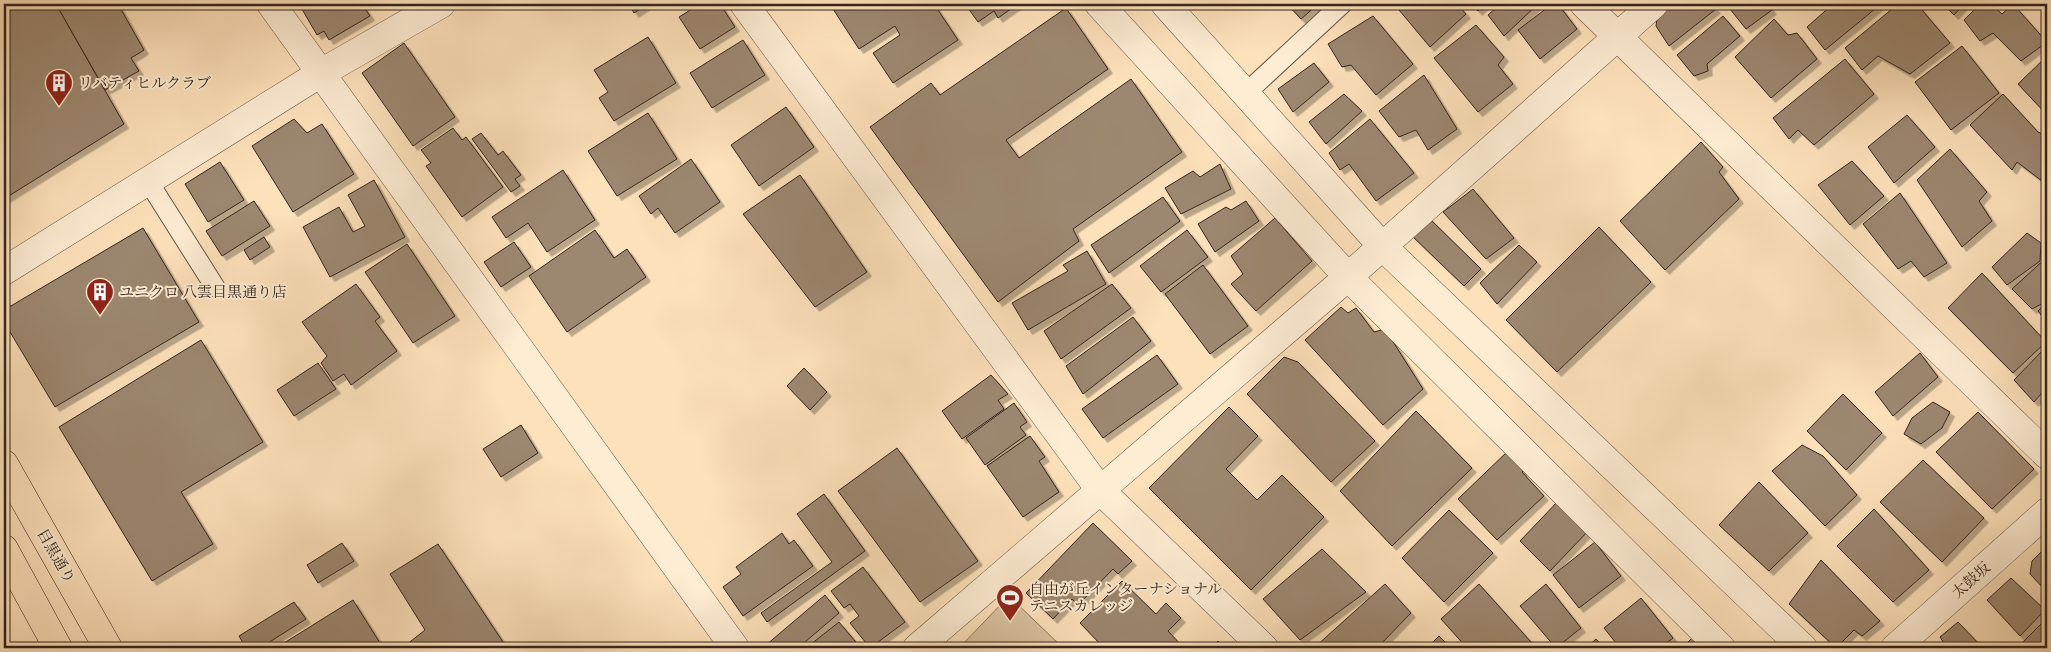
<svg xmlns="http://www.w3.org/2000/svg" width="2051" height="652" font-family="Vollkorn,'Noto Serif JP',serif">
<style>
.green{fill:#dbc1a0;stroke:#88735e}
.building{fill:#9d876f;stroke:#35251d;filter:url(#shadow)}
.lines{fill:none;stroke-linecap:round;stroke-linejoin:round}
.lane-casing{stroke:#675444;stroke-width:21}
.street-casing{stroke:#675444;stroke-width:29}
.primary-casing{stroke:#35251d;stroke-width:29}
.lane{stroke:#feecd3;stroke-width:19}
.street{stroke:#feecd3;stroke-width:28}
.primary{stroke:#fde1bb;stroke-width:28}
.labels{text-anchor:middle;stroke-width:4;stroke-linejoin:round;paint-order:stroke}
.poi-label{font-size:15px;fill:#35251d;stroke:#feecd3;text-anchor:start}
.street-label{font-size:15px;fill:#35251d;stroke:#feecd3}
</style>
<defs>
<filter id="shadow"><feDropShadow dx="4.5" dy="4.5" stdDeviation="0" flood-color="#0004"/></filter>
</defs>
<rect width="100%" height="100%" fill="#fde1bb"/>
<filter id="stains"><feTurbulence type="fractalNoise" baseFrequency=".004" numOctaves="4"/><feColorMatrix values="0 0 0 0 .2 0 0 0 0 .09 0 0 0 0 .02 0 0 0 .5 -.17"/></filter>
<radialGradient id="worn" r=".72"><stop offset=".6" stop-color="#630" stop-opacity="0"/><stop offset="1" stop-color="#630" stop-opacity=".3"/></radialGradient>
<path class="green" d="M 1009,596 L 1063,648 L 959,648 Z"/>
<g class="building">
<path d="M 4,4 L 56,4 L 124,124 L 4,199 Z"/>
<path d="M 56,4 L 118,4 L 144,50 L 131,58 L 139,71 L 105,90 Z"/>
<path d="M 299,4 L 362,4 L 370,16 L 329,40 L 324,31 L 317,35 Z"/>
<path d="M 629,4 L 648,4 L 634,13 Z"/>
<path d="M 700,4 L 720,4 L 735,27 L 700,49 L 679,17 Z"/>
<path d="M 840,4 L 934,4 L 958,40 L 893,83 L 873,53 L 900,35 L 895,26 L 859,49 L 833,9 Z"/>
<path d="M 965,4 L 1018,4 L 998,18 L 994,11 L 978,22 Z"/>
<path d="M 1287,4 L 1316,4 L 1317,5 L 1301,19 Z"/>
<path d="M 1394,4 L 1457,4 L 1466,14 L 1430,47 Z"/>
<path d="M 1471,4 L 1485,4 L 1478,11 Z"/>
<path d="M 1500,4 L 1538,4 L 1504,36 L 1488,15 Z"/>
<path d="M 1552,4 L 1558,4 L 1577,29 L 1540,59 L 1518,30 Z"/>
<path d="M 1674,4 L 1711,4 L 1716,9 L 1669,46 L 1656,26 L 1657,18 Z"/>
<path d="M 1726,4 L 1767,4 L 1772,10 L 1746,29 Z"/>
<path d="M 1833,4 L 1881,4 L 1825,50 L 1807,27 Z"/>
<path d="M 1898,4 L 1917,4 L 1950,43 L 1910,74 L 1878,56 L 1862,70 L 1845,48 Z"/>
<path d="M 1943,4 L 1964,4 L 1954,15 Z"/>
<path d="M 1980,4 L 1991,4 L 2002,14 L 2013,4 L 2047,42 L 2021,61 L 1993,33 L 1980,41 L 1964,20 Z"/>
<path d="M 1066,8 L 1108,69 L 1006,140 L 1019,158 L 1131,79 L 1182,152 L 1073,229 L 1079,241 L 998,302 L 870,127 L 931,83 L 940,95 Z"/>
<path d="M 1373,16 L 1413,64 L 1376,95 L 1351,65 L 1342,67 L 1328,44 Z"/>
<path d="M 1723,16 L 1740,36 L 1707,64 L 1708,71 L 1694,76 L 1677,55 Z"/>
<path d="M 1774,19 L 1788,35 L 1797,33 L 1817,59 L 1771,98 L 1735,57 Z"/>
<path d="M 1476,25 L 1504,57 L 1498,65 L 1513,84 L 1478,112 L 1434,58 Z"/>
<path d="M 648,37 L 676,83 L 614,121 L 599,98 L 608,92 L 594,70 Z"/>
<path d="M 743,40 L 765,75 L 712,108 L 690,73 Z"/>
<path d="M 404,43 L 455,117 L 413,146 L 362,73 Z"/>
<path d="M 1962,46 L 1999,93 L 1951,130 L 1915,82 Z"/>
<path d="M 2047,56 L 2047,115 L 2018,84 Z"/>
<path d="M 1845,59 L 1874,94 L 1814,145 L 1798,130 L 1789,139 L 1773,118 Z"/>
<path d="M 1314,63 L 1329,82 L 1293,112 L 1278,89 Z"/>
<path d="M 1424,75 L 1457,129 L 1428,150 L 1416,130 L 1399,137 L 1379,111 Z"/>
<path d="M 1344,94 L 1362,111 L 1326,144 L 1309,122 Z"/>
<path d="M 2003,94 L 2038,132 L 2047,136 L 2046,184 L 2017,162 L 2012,170 L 1970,125 Z"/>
<path d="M 786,107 L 814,147 L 759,186 L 731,145 Z"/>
<path d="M 648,113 L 677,159 L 617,196 L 588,151 Z"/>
<path d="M 1907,115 L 1935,147 L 1894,183 L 1868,147 Z"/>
<path d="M 294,119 L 307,133 L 322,124 L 354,174 L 293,212 L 252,146 Z"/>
<path d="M 1370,119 L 1414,173 L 1376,201 L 1349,164 L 1340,170 L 1329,153 Z"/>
<path d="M 453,128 L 462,140 L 466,137 L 503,187 L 462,217 L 426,166 L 431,163 L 421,150 Z"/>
<path d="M 481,133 L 498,155 L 503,151 L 521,175 L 515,179 L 520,186 L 511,192 L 472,139 Z"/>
<path d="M 1701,142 L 1723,167 L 1719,172 L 1739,199 L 1665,270 L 1620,221 Z"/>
<path d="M 1950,149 L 1987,192 L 1979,201 L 1992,221 L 1962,247 L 1917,180 Z"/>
<path d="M 691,159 L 720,202 L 675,233 L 658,208 L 651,214 L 639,196 Z"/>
<path d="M 1852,161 L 1884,196 L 1850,225 L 1818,185 Z"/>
<path d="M 220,162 L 244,200 L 208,222 L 185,184 Z"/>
<path d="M 1220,164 L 1231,189 L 1181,214 L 1165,188 L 1193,171 L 1200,177 Z"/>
<path d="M 563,170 L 595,220 L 547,252 L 528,223 L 506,238 L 492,217 Z"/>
<path d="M 800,175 L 867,272 L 815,307 L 743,214 Z"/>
<path d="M 374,180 L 405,237 L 330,277 L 303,227 L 339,207 L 353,232 L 365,226 L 348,195 Z"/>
<path d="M 1473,189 L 1514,238 L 1486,259 L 1443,212 Z"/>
<path d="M 1900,193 L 1947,263 L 1924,277 L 1911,261 L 1898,269 L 1863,224 Z"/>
<path d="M 1163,197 L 1180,221 L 1109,273 L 1091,245 Z"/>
<path d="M 254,201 L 270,226 L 222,256 L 206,231 Z"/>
<path d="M 1246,201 L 1259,221 L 1215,252 L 1198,224 L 1226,207 L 1231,210 Z"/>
<path d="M 1428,217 L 1481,269 L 1464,286 L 1411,235 Z"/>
<path d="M 1275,218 L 1312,261 L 1256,311 L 1231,284 L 1243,274 L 1231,256 Z"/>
<path d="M 1599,227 L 1651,282 L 1557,372 L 1506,320 Z"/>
<path d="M 143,228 L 199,322 L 55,407 L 4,322 L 4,310 Z"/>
<path d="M 595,230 L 614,258 L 627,249 L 646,277 L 567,332 L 529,276 Z"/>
<path d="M 1187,230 L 1208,257 L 1161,292 L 1140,266 Z"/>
<path d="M 2027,233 L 2041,243 L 2040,261 L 2007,285 L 1992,267 Z"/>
<path d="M 264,237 L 270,247 L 250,260 L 244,250 Z"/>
<path d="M 514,242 L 531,267 L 501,287 L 484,262 Z"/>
<path d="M 407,244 L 455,316 L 413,343 L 365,272 Z"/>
<path d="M 1519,245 L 1537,262 L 1497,304 L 1480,283 Z"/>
<path d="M 1087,251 L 1106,284 L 1028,330 L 1012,303 L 1068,271 L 1063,265 Z"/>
<path d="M 2047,257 L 2047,301 L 2032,309 L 2012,289 Z"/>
<path d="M 1203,265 L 1248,326 L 1210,354 L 1165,294 Z"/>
<path d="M 1982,273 L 2046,342 L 2013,373 L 1948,308 Z"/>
<path d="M 356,284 L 380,317 L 375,321 L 397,351 L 351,385 L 344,374 L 333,381 L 321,363 L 327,356 L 302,322 Z"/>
<path d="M 1112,284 L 1131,308 L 1061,359 L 1044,331 Z"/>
<path d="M 2047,302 L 2047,323 L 2038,311 Z"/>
<path d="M 1341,307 L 1348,313 L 1356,308 L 1374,332 L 1385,329 L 1423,389 L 1383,425 L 1305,340 Z"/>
<path d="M 1133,317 L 1151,341 L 1083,394 L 1066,366 Z"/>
<path d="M 201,340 L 263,442 L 181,492 L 213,544 L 152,581 L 59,427 Z"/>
<path d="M 2047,346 L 2047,387 L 2034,402 L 2014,380 Z"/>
<path d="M 1920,353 L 1938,377 L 1893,416 L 1875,392 Z"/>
<path d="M 1157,355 L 1178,384 L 1103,438 L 1082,409 Z"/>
<path d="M 1284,357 L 1298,362 L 1375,441 L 1331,482 L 1247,394 Z"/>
<path d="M 318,363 L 336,389 L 294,416 L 277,390 Z"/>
<path d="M 804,368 L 827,392 L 810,410 L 787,386 Z"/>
<path d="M 991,375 L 1008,394 L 998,400 L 1004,409 L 962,439 L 942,411 Z"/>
<path d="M 1843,394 L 1882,433 L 1846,470 L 1807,431 Z"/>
<path d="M 1933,402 L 1950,412 L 1942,428 L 1921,444 L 1904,434 L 1912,418 Z"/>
<path d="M 2047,402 L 2047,414 L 2041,408 Z"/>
<path d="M 1014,403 L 1027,422 L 1020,427 L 1026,435 L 985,465 L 966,438 Z"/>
<path d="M 1229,407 L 1258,436 L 1226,469 L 1257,500 L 1282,475 L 1324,517 L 1251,590 L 1149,488 Z"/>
<path d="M 1416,411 L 1472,468 L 1392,546 L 1340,491 Z"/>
<path d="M 1978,412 L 2034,469 L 1992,509 L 1936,452 Z"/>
<path d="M 521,425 L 538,453 L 501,477 L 483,449 Z"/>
<path d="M 1030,436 L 1045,457 L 1039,461 L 1059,492 L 1023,517 L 987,466 Z"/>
<path d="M 1802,445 L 1823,456 L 1857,495 L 1825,526 L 1772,471 Z"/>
<path d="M 897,448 L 978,561 L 920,602 L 838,491 Z"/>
<path d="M 1510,449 L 1527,467 L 1522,472 L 1544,496 L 1497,540 L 1458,499 Z"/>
<path d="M 1923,460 L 1984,518 L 1942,562 L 1880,502 Z"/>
<path d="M 1759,482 L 1808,533 L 1769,571 L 1719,525 Z"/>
<path d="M 824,494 L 865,551 L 767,622 L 761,613 L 832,562 L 797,514 Z"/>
<path d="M 1561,498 L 1591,528 L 1550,571 L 1520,541 Z"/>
<path d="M 1874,509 L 1929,570 L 1893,602 L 1837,546 Z"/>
<path d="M 1449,510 L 1493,553 L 1444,602 L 1402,558 Z"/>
<path d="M 1093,523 L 1132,561 L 1118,574 L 1113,569 L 1078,605 L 1072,599 L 1053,619 L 1026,593 Z"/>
<path d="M 782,533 L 789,544 L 794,540 L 813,566 L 743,616 L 723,587 L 741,574 L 736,567 Z"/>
<path d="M 1595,542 L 1621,576 L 1579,608 L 1553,575 Z"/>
<path d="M 342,543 L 354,561 L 318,583 L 307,565 Z"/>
<path d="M 438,544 L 507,648 L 408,648 L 406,645 L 425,630 L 390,574 Z"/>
<path d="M 2047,546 L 2047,592 L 2030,574 L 2032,561 Z"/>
<path d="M 1322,549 L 1366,592 L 1300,640 L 1263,599 Z"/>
<path d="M 1821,560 L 1880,621 L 1862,636 L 1854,630 L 1836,648 L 1789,604 Z"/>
<path d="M 863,567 L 905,622 L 870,648 L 850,623 L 859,616 L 850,604 L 844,608 L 831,591 Z"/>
<path d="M 2011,578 L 2045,610 L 2020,636 L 1987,600 Z"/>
<path d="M 1122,581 L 1156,614 L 1166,603 L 1181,618 L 1168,631 L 1183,647 L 1182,648 L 1104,648 L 1080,623 Z"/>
<path d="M 1385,584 L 1411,613 L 1377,648 L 1315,647 Z"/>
<path d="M 1479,584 L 1531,642 L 1524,648 L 1467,648 L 1441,619 Z"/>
<path d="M 1546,584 L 1581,628 L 1556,648 L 1520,606 Z"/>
<path d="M 825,595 L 839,613 L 798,648 L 770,648 L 766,645 Z"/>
<path d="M 1641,598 L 1673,638 L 1660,648 L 1620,648 L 1604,628 Z"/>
<path d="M 353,600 L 380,643 L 372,648 L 276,648 Z"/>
<path d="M 294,602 L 306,619 L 260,648 L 246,648 L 239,636 Z"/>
<path d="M 2047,618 L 2047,648 L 2017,648 Z"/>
<path d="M 839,622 L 861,648 L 806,648 Z"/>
<path d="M 1958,622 L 1983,648 L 1947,648 L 1940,637 Z"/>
<path d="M 1698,632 L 1713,648 L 1682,648 Z"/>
<path d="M 1439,636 L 1451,648 L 1427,648 Z"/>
<path d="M 1596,639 L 1605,648 L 1586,648 Z"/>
<path d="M 1218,641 L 1224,648 L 1211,648 Z"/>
</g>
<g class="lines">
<defs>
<g id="lane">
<path d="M 1245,94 L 1342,4"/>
<path d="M 148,181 L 215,287"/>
</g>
<g id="street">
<path d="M 271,4 L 735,648"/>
<path d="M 744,4 L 1100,490 L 1264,648"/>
<path d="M 1099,4 L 1348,277 L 1721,648"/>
<path d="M 1165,4 L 1382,246 L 1803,648"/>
<path d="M 1584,4 L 2047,455"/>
<path d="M 4,271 L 321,73 L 441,4"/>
<path d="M 917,648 L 1348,277 L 1654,4"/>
<path d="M 1895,648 L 2047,512"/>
</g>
<g id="primary">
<path d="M 4,464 L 108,648"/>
<path d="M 4,549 L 58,648"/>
</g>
</defs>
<use href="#lane" class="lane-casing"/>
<use href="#street" class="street-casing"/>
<use href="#primary" class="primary-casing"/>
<use href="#lane" class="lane"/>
<use href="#street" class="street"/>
<use href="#primary" class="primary"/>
</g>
<defs>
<symbol id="building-pin" viewBox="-11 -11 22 30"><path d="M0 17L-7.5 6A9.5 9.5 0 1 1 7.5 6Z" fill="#8f2418" stroke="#feecd3"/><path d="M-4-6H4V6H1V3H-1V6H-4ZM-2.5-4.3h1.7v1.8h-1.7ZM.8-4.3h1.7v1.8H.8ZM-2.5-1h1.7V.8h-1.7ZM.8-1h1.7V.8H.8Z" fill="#fff"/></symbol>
<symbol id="stadium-pin" viewBox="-11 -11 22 30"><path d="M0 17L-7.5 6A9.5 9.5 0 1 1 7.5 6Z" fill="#8f2418" stroke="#feecd3"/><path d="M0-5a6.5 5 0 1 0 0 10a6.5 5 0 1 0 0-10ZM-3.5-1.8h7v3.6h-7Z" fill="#fff"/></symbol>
</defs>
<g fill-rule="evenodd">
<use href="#building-pin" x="43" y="67" width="32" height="43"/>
<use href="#building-pin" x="84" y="276" width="32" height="43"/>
<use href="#stadium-pin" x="994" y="582" width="32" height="43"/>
</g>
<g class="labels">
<g class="poi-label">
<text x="78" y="88">リバティヒルクラブ</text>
<text x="119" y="297">ユニクロ 八雲目黒通り店</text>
<text x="1029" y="594">自由が丘インターナショナル<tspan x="1029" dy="17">テニスカレッジ</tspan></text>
</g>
<g class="street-label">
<text transform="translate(56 556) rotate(60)" y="5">目黒通り</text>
<text transform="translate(1971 580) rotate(-42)" y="5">太鼓坂</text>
</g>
</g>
<rect width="2051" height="652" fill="none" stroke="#fde1bb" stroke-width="20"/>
<rect x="5" y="5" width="2041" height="642" fill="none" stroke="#35251d" stroke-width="2.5"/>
<rect x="10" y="10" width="2031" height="632" fill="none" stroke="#35251d"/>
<rect width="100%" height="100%" filter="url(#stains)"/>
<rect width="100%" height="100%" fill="url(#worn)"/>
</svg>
